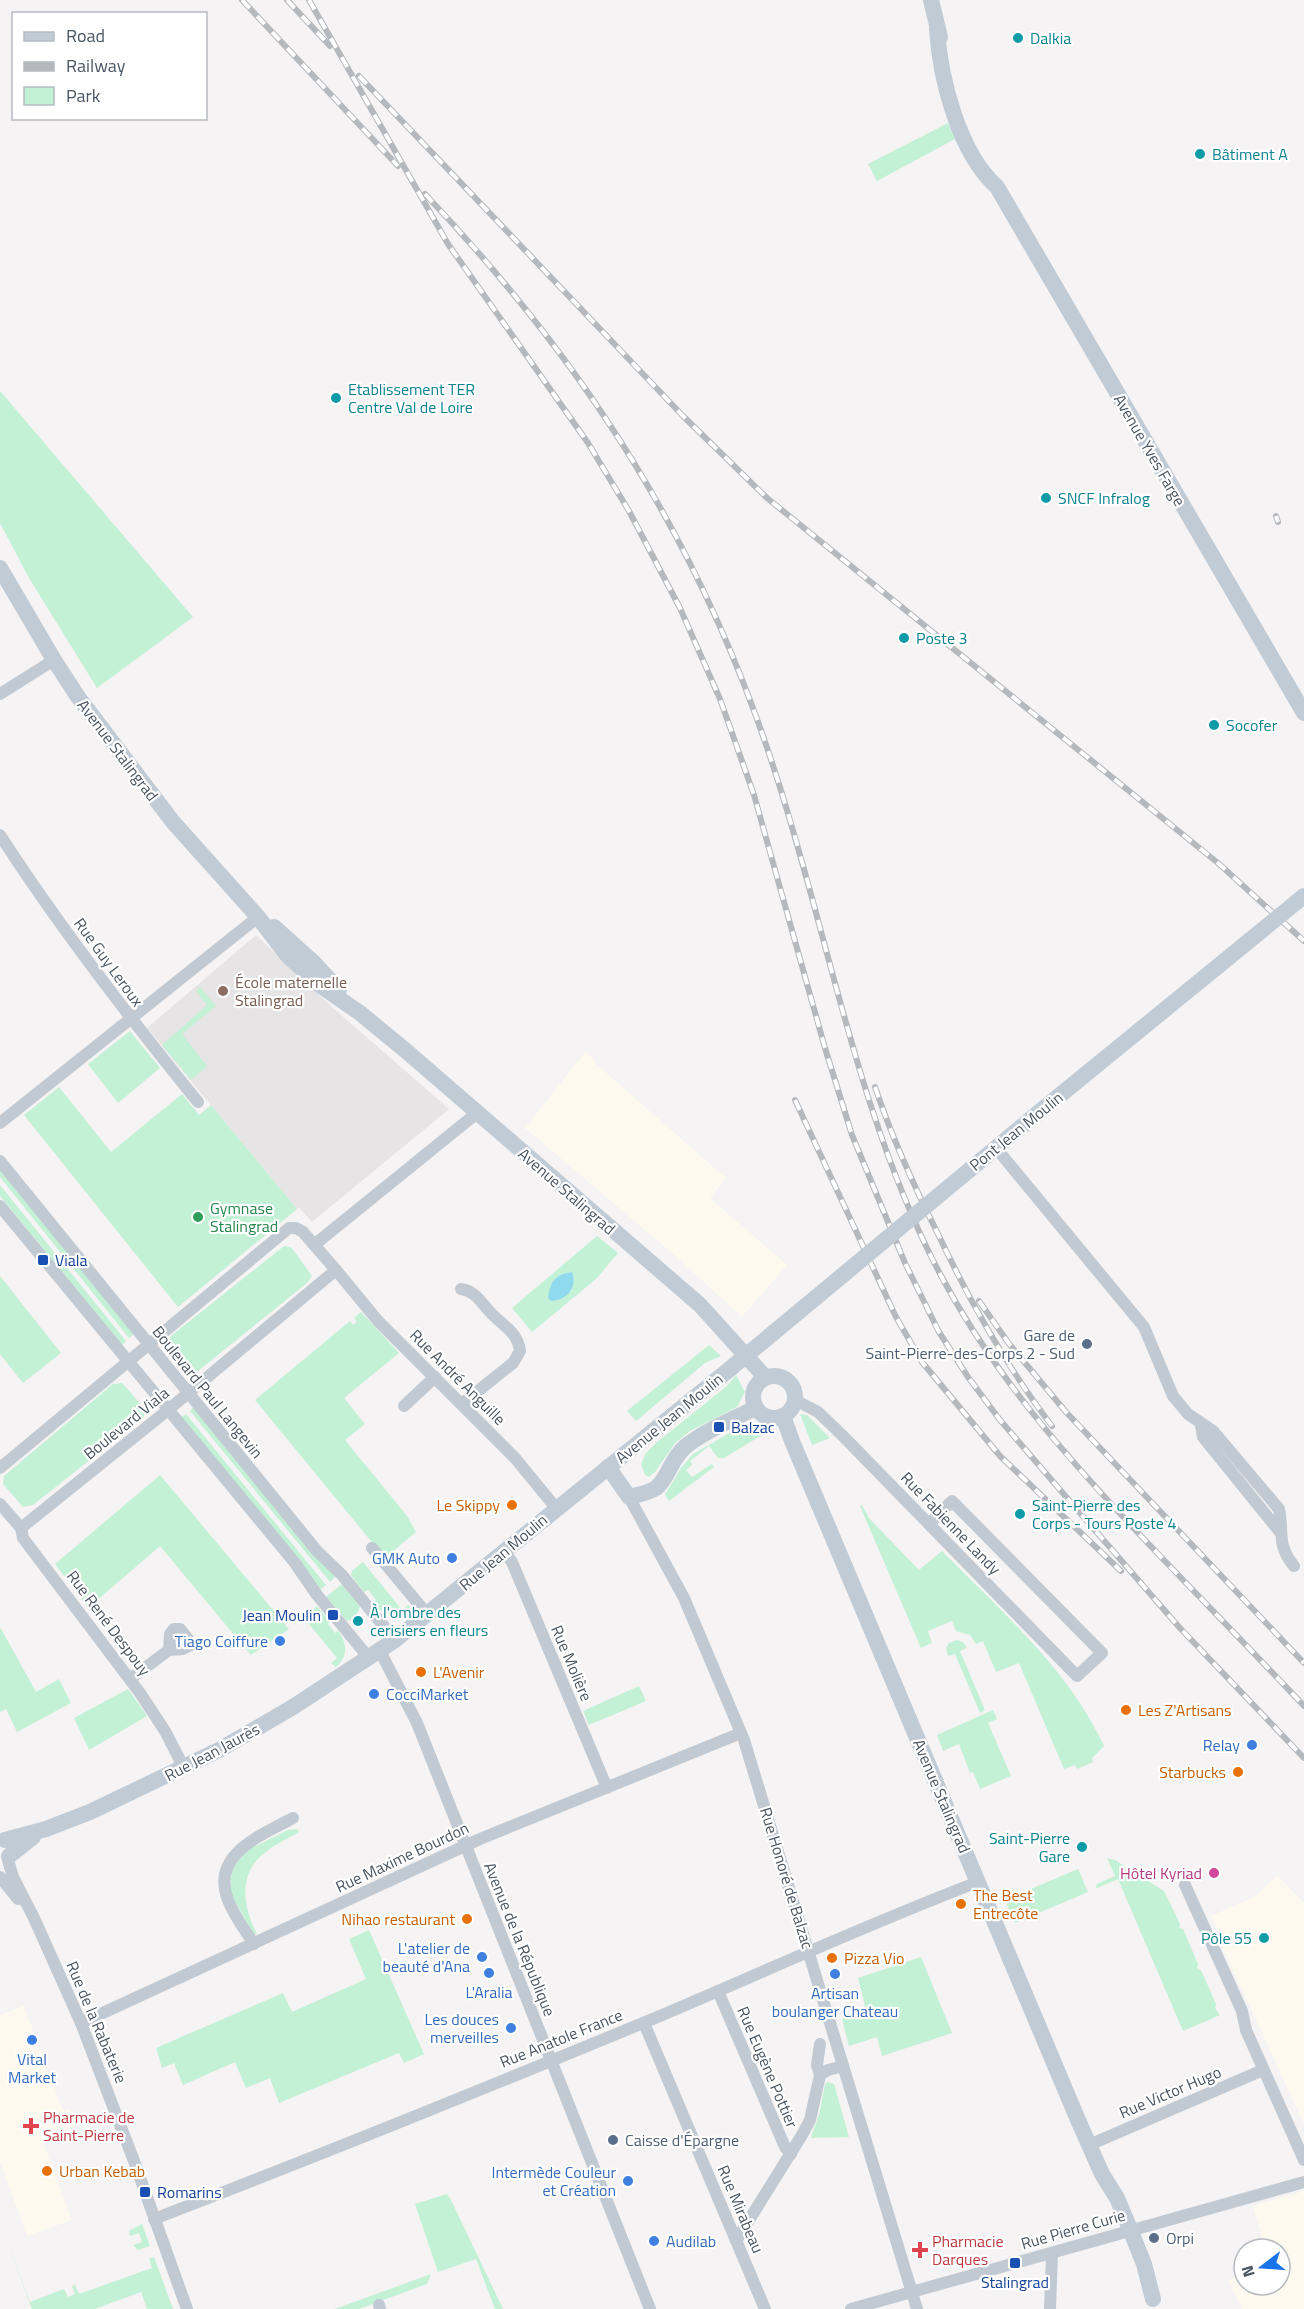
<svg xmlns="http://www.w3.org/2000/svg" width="1304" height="2309" font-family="'Titillium Web',sans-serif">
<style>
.commercial{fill:#fdf9ef}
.education{fill:#e6e4e5}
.green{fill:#c3f1d5;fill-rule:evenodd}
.water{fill:#90daee}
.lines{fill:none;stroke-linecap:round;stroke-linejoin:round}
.street{stroke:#c1cad2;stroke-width:12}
.secondary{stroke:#c1cbd6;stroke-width:16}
.rail-casing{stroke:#b5b8bd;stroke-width:6}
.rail{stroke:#fff;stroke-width:4;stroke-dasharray:11;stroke-linecap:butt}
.secondary-bridge{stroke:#c1cbd6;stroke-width:16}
.culture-dot{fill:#0f9aa8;stroke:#fff;stroke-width:2}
.education-dot{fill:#8d6e63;stroke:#fff;stroke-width:2}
.leisure-dot{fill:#2e9e5b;stroke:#fff;stroke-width:2}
.transit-dot{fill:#1a4fb4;stroke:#fff;stroke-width:2}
.service-dot{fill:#5c6f8a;stroke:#fff;stroke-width:2}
.food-dot{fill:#e8710a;stroke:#fff;stroke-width:2}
.shop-dot{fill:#3f7fe0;stroke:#fff;stroke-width:2}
.hotel-dot{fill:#d1479c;stroke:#fff;stroke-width:2}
.health-dot{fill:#e0444e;stroke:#fff;stroke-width:2}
.labels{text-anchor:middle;stroke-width:4.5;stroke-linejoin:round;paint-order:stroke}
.culture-label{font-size:16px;fill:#0d838f;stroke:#fff;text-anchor:start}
.street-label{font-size:16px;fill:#4a5661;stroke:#fff}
.education-label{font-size:16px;fill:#785e54;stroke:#fff;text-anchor:start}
.leisure-label{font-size:16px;fill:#27864d;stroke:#fff;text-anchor:start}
.transit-label{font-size:16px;fill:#164399;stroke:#fff;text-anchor:start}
.service-label{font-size:16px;fill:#4e5e75;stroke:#fff;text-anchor:start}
.food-label{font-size:16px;fill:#c56008;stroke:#fff;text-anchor:start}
.shop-label{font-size:16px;fill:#366cbe;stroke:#fff;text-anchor:end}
.hotel-label{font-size:16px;fill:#b23c85;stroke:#fff;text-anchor:end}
.health-label{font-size:16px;fill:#be3a42;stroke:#fff;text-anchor:start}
</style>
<rect width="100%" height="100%" fill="#f5f3f3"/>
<g class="commercial">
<path d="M 586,1051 L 595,1060 L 594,1062 L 726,1178 L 710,1198 L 787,1265 L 742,1317 L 672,1253 L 525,1128 Z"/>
<path d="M 1277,1875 L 1304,1903 L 1304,2124 L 1221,1944 L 1225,1939 L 1220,1929 L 1218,1930 L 1215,1926 L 1211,1916 L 1256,1896 Z"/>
<path d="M 24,2006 L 61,2106 L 65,2111 L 70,2109 L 76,2126 L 71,2128 L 73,2133 L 44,2144 L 72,2220 L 27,2236 L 0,2162 L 0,2015 Z"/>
<path d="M 1304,2191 L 1304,2309 L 1242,2309 L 1228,2280 L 1244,2274 L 1244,2285 L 1280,2285 L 1280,2249 L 1265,2249 L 1253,2206 Z"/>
</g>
<path class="education" d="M 256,935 L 332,1007 L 449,1109 L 312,1222 L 299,1207 L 297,1209 L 147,1028 Z"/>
<g class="green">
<path d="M 948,123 L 955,139 L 877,181 L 868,164 Z"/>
<path d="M 0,391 L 193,617 L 97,688 L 29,578 L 0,523 Z"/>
<path d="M 200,987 L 216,1006 L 182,1034 L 207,1066 L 191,1080 L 162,1045 L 207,1005 L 196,991 Z"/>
<path d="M 130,1031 L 160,1068 L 118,1103 L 88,1064 Z"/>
<path d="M 59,1087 L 111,1152 L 182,1094 L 199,1115 L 211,1105 L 297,1209 L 178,1307 L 24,1115 Z"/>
<path d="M 0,1168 L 134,1334 L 129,1338 L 0,1177 Z"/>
<path d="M 0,1185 L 126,1341 L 122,1345 L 0,1196 Z"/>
<path d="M 597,1236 L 618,1253 L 596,1279 L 532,1332 L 512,1308 ZM 571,1272 L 574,1279 L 571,1292 L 549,1293 C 553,1280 557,1274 571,1272 Z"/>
<path d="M 284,1246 L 291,1247 L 312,1276 L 307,1283 L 198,1371 L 193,1370 L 168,1342 L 171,1336 Z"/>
<path d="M 0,1276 L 61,1353 L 23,1383 L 0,1354 Z"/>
<path d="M 361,1312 L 399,1353 L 344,1398 L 365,1424 L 345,1440 L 407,1516 L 416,1532 L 385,1558 L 255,1400 L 350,1321 L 353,1325 L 357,1322 L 354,1318 Z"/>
<path d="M 709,1345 L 721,1356 L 705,1363 L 636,1421 L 627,1411 Z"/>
<path d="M 736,1375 L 745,1392 L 737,1407 L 690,1431 L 675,1443 L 655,1472 L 649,1477 L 645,1475 L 641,1464 L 646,1453 L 656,1443 L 727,1386 Z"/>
<path d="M 122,1383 L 144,1408 L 144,1417 L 33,1505 L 23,1507 L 3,1484 L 4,1476 L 113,1384 Z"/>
<path d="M 194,1407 L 337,1575 L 330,1582 L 190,1411 Z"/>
<path d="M 186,1414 L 326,1585 L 318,1591 L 182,1417 Z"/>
<path d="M 800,1414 L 807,1415 L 830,1438 L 812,1445 Z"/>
<path d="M 747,1423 L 767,1432 L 724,1458 L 718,1458 L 709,1446 L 690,1461 L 692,1465 L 686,1470 L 692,1477 L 712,1464 L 714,1467 L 669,1501 L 665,1495 L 681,1468 L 693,1454 Z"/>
<path d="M 160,1475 L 289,1629 L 251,1655 L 160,1546 L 88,1608 L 55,1564 Z"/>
<path d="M 862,1505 L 869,1518 L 919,1570 L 942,1551 C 1002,1612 1068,1669 1104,1746 L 1092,1758 L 1093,1762 L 1077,1769 L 1075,1765 L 1064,1769 L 1019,1663 L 996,1672 L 983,1641 L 976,1644 L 970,1635 L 956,1631 L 952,1621 L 928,1631 L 932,1643 L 921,1648 L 860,1506 Z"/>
<path d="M 363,1562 L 402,1610 L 408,1605 L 412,1610 L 411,1613 C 395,1623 384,1615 373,1603 L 376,1600 L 368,1590 L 364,1592 L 351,1575 L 352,1571 Z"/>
<path d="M 342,1584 L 360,1607 L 355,1618 L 347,1621 L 326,1597 Z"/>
<path d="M 317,1606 L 330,1622 L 328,1624 L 335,1633 L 338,1631 C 347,1643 349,1656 336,1667 L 331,1663 L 337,1658 L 304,1618 Z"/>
<path d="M 0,1627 L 36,1692 L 59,1679 L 71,1703 L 17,1732 L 6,1709 L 0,1712 Z"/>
<path d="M 957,1640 L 963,1642 L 967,1648 L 960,1651 L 985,1710 L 980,1713 L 955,1654 L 948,1656 L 946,1648 L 949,1643 Z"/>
<path d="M 639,1686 L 646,1701 L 589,1725 L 583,1711 Z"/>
<path d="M 128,1689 L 147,1716 L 89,1750 L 74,1718 Z"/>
<path d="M 993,1710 L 997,1719 L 988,1723 L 1011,1776 L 980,1789 L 973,1772 L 970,1773 L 959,1744 L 943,1751 L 937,1735 Z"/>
<path d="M 297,1829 L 299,1832 C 287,1839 272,1846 262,1855 C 237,1877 244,1908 257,1934 L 254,1934 L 230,1893 L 232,1867 L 248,1850 L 288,1830 Z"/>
<path d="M 1107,1858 L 1115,1860 L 1164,1891 L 1180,1924 L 1179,1928 L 1183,1929 L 1198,1964 L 1197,1968 L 1201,1970 L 1216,2004 L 1215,2008 L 1220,2015 L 1183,2031 L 1118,1879 L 1095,1889 L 1097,1884 L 1115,1876 Z"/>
<path d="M 1078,1869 L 1088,1892 L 1015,1923 L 1005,1900 Z"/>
<path d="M 369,1930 L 424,2054 L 404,2063 L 399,2053 L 279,2103 L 270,2078 L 246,2088 L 235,2062 L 183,2085 L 174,2063 L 162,2068 L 156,2048 L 283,1993 L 292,2012 L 366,1979 L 349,1939 Z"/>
<path d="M 921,1957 L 952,2033 L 882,2056 L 877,2037 L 849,2046 L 842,2019 L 866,2010 L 858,1978 Z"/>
<path d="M 828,2082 L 834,2084 L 849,2137 L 811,2138 L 820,2111 L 825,2084 Z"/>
<path d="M 447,2194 L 451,2200 L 503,2309 L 495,2309 L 476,2259 L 438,2272 L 415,2204 Z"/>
<path d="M 142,2224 L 150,2246 L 138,2250 L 133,2245 L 142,2242 L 139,2233 L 130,2236 L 129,2231 Z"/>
<path d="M 5,2236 L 30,2302 L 64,2289 L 68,2297 L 75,2294 L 72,2286 L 75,2285 L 79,2294 L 152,2268 L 149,2258 L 154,2257 L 173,2309 L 147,2309 L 141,2292 L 95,2309 L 32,2309 Z"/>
<path d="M 431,2274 L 427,2284 L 359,2309 L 335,2309 Z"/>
</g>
<path class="water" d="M 566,1273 L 572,1272 C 578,1288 567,1300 551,1301 L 548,1298 C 550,1284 553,1277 566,1273 Z"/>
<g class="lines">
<g class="street">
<path d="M 0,694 L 54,660"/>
<path d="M 0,835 C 60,928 128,1016 198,1102"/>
<path d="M 0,1123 L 258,917"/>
<path d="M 996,1148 L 1144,1327 L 1173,1396 L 1188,1414 L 1213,1431 L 1279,1509 C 1284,1531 1276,1545 1294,1566"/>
<path d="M 0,1161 L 317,1551 L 342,1575 L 395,1640"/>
<path d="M 0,1206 L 295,1563 L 317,1595 L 369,1658"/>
<path d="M 314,1245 L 477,1113"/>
<path d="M 336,1270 L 378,1321 L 515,1458 L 556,1508"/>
<path d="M 461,1289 C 476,1291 481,1303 491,1313 C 502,1325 518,1332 520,1351 L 513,1363 L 463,1403"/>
<path d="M 795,1400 L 818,1412 L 842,1435 L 1077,1676 L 1102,1653 L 952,1501 L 929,1524"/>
<path d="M 404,1406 L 435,1377"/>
<path d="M 1201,1425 L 1203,1437 L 1280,1532"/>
<path d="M 0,1468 L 289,1228 L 296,1228 L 303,1232 L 336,1270 L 168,1410 L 21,1528"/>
<path d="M 629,1497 L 684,1598 L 744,1740 L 917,2309"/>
<path d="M 0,1504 L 21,1528 L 23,1538 L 140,1693 L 165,1731 L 184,1768"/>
<path d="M 372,1548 L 427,1614"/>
<path d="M 504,1552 L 512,1562 L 607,1788"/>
<path d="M 380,1651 L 417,1723 L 650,2309"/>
<path d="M 130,1679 L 169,1650 L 183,1649 L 189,1646 L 188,1639 L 180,1629 L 174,1629 L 170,1634 L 169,1650"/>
<path d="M 8,1860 L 13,1877 L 34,1918 L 81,2023 L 134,2161 L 187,2309"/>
<path d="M 0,1877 L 18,1899"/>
<path d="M 1185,1885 L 1242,2011 L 1246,2030 L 1304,2160"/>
<path d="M 254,1944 C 245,1930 234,1916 228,1900 C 210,1854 262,1835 293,1818"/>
<path d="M 718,1991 L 785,2147 L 791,2154"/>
<path d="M 81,2023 L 480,1839 L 741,1733"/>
<path d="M 644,2023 L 765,2309"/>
<path d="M 820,2044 L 817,2065 L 820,2075"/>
<path d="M 1089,2145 L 1263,2070"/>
<path d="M 154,2219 C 318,2156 481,2090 643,2023 C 755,1976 865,1925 978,1882"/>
<path d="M 736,2241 L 802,2135 L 810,2120 L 820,2075 L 828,2070 L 843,2066"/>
<path d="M 379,2305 L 380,2309"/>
<path d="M 851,2309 L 1304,2182"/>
<path d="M 1050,2309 L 1052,2253"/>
</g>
<g class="secondary">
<path d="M 931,0 L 940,37"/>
<path d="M 937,29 C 940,79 959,153 997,187 L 1304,713"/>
<path d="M 0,568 L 54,660 L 78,697 L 173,822 L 258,917 L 287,955 L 321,986 L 360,1013 L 405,1050 L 700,1305 L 765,1377"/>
<path d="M 274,927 L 313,962 L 339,990"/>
<circle cx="774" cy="1397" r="21"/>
<path d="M 783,1416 L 792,1441 L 1078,2120 L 1102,2174 L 1117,2198 L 1130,2229 L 1144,2264 L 1153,2299"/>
<path d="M 608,1467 L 629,1497 C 638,1495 648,1493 656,1488 C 668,1479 671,1458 686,1446 C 706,1430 732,1420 755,1408"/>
<path d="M 5,1840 L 46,1829 L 90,1812 L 219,1750 L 293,1707 L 395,1640 L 731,1368"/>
<path d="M 9,1856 L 33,1837"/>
</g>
<defs>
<g id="rail">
<path d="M 242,0 L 398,166"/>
<path d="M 287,0 L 330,46"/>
<path d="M 309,0 L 448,244 L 588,443 L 629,511 L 680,608 L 720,699 L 754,795 L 825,1048 L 852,1135 L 905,1263 L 939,1332 L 968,1377 L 1000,1420 L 1074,1506 L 1179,1627 L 1304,1758"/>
<path d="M 359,76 L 683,416 L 767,498 L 1218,863 L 1304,941"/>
<path d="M 425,194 C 589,367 705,550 777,778 C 827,933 855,1098 926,1246 C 983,1366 1070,1462 1162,1558 C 1209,1607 1257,1656 1304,1706"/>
<path d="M 1276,516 L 1278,522"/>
<path d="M 875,1087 C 892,1138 914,1186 938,1234 C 970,1302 1006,1366 1052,1426"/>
<path d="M 795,1100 L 896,1317 L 922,1362 L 1000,1456 L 1121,1571"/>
<path d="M 979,1301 L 1010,1345 L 1066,1412 L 1304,1663"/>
</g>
</defs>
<use href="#rail" class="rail-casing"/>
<use href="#rail" class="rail"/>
<path class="secondary-bridge" d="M 731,1368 L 1032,1118 L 1304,896"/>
</g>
<g class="culture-dot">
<circle cx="1018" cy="38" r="6"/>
<circle cx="1200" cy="154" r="6"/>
<circle cx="336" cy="398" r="6"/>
<circle cx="1046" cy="498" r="6"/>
<circle cx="904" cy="638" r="6"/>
<circle cx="1214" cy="725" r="6"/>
<circle cx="1020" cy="1514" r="6"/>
<circle cx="358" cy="1621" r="6"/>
<circle cx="1082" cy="1847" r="6"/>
<circle cx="1264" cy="1938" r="6"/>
</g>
<circle class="education-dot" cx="223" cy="991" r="6"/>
<circle class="leisure-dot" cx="198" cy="1217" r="6"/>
<g class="transit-dot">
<rect x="37" y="1254" width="12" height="12" rx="3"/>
<rect x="713" y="1421" width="12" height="12" rx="3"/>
<rect x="327" y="1609" width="12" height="12" rx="3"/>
<rect x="139" y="2186" width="12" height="12" rx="3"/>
<rect x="1009" y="2257" width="12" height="12" rx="3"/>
</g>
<g class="service-dot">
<circle cx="1087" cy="1344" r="6"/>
<circle cx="613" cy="2140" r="6"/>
<circle cx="1154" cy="2238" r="6"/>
</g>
<g class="food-dot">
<circle cx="512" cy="1505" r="6"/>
<circle cx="421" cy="1672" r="6"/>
<circle cx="1126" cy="1710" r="6"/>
<circle cx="1238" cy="1772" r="6"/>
<circle cx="961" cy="1904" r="6"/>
<circle cx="467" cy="1919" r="6"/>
<circle cx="832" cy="1958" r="6"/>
<circle cx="47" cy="2171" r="6"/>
</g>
<g class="shop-dot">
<circle cx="452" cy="1558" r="6"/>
<circle cx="280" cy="1641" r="6"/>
<circle cx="374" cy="1694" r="6"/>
<circle cx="1252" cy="1745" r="6"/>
<circle cx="482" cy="1957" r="6"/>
<circle cx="489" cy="1973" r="6"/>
<circle cx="835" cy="1974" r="6"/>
<circle cx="511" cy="2028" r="6"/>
<circle cx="32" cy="2040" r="6"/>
<circle cx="628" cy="2181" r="6"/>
<circle cx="654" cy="2241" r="6"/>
</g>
<circle class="hotel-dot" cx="1214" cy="1873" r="6"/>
<g class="health-dot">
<path d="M28 2117h6v6h6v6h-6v6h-6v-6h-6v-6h6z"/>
<path d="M917 2241h6v6h6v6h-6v6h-6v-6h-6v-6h6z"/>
</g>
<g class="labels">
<g class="culture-label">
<text x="1030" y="44">Dalkia</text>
<text x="1212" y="160">Bâtiment A</text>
<text x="348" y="395">Etablissement TER<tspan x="348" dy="18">Centre Val de Loire</tspan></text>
<text x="1058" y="504">SNCF Infralog</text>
<text x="916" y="644">Poste 3</text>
<text x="1226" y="731">Socofer</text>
<text x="1032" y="1511">Saint-Pierre des<tspan x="1032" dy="18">Corps - Tours Poste 4</tspan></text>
<text x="370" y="1618">À l'ombre des<tspan x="370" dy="18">cerisiers en fleurs</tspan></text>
<text x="1070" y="1844" text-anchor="end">Saint-Pierre<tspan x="1070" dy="18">Gare</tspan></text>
<text x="1252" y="1944" text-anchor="end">Pôle 55</text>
</g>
<g class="street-label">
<text transform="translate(1150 450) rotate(60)" y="6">Avenue Yves Farge</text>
<text transform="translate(118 750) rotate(53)" y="6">Avenue Stalingrad</text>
<text transform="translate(109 962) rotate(54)" y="6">Rue Guy Leroux</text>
<text transform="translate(1016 1131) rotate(-39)" y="6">Pont Jean Moulin</text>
<text transform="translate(567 1191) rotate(41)" y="6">Avenue Stalingrad</text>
<text transform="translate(458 1377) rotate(45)" y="6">Rue André Anguille</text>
<text transform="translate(208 1392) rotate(51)" y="6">Boulevard Paul Langevin</text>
<text transform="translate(669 1418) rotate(-39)" y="6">Avenue Jean Moulin</text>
<text transform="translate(126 1423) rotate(-39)" y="6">Boulevard Viala</text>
<text transform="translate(951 1523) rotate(46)" y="6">Rue Fabienne Landy</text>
<text transform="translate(503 1552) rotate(-40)" y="6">Rue Jean Moulin</text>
<text transform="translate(109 1623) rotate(53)" y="6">Rue René Despouy</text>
<text transform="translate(572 1663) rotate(67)" y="6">Rue Molière</text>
<text transform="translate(212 1752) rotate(-28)" y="6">Rue Jean Jaurès</text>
<text transform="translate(942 1796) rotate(67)" y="6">Avenue Stalingrad</text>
<text transform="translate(402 1857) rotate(-25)" y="6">Rue Maxime Bourdon</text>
<text transform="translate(787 1878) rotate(73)" y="6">Rue Honoré de Balzac</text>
<text transform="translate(520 1939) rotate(68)" y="6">Avenue de la République</text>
<text transform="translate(97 2022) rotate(67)" y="6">Rue de la Rabaterie</text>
<text transform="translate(561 2038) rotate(-22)" y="6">Rue Anatole France</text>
<text transform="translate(768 2067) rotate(67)" y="6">Rue Eugène Pottier</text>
<text transform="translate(1170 2092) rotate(-23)" y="6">Rue Victor Hugo</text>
<text transform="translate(741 2209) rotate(67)" y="6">Rue Mirabeau</text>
<text transform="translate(1073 2229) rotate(-16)" y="6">Rue Pierre Curie</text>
</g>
<g class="education-label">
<text x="235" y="988">École maternelle<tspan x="235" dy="18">Stalingrad</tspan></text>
</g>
<g class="leisure-label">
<text x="210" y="1214">Gymnase<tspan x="210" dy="18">Stalingrad</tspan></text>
</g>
<g class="transit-label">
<text x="55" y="1266">Viala</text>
<text x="731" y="1433">Balzac</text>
<text x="321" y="1621" text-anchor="end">Jean Moulin</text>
<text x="157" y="2198">Romarins</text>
<text x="1015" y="2288" text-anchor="middle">Stalingrad</text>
</g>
<g class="service-label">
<text x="1075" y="1341" text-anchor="end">Gare de<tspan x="1075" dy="18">Saint-Pierre-des-Corps 2 - Sud</tspan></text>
<text x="625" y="2146">Caisse d'Épargne</text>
<text x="1166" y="2244">Orpi</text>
</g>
<g class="food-label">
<text x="500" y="1511" text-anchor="end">Le Skippy</text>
<text x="433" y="1678">L'Avenir</text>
<text x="1138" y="1716">Les Z'Artisans</text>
<text x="1226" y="1778" text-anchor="end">Starbucks</text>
<text x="973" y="1901">The Best<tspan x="973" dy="18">Entrecôte</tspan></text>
<text x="455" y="1925" text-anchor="end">Nihao restaurant</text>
<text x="844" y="1964">Pizza Vio</text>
<text x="59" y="2177">Urban Kebab</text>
</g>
<g class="shop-label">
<text x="440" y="1564">GMK Auto</text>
<text x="268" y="1647">Tiago Coiffure</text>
<text x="386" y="1700" text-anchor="start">CocciMarket</text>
<text x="1240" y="1751">Relay</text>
<text x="470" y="1954">L'atelier de<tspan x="470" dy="18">beauté d'Ana</tspan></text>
<text x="489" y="1998" text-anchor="middle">L'Aralia</text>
<text x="835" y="1999" text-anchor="middle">Artisan<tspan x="835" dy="18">boulanger Chateau</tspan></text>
<text x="499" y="2025">Les douces<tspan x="499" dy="18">merveilles</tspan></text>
<text x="32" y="2065" text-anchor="middle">Vital<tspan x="32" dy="18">Market</tspan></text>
<text x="616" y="2178">Intermède Couleur<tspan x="616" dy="18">et Création</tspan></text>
<text x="666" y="2247" text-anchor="start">Audilab</text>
</g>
<g class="hotel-label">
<text x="1202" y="1879">Hôtel Kyriad</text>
</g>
<g class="health-label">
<text x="43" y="2123">Pharmacie de<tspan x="43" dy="18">Saint-Pierre</tspan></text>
<text x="932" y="2247">Pharmacie<tspan x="932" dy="18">Darques</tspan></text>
</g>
</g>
<rect x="12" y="12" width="195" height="108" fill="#ffffff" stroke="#b7bbc0" stroke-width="1.5"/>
<rect x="24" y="32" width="30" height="9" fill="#c1cbd6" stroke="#b7bbc0" stroke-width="1.5"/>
<text x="66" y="42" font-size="18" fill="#4a5661">Road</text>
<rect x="24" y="62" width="30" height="9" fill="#b5b8bd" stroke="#b7bbc0" stroke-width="1.5"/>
<text x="66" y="72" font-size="18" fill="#4a5661">Railway</text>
<rect x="24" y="87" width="30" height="18" fill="#c3f1d5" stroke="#b7bbc0" stroke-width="1.5"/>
<text x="66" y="102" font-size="18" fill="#4a5661">Park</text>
<g transform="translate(1262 2267) rotate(253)"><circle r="28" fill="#ffffff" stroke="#b7bbc0" stroke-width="1.5"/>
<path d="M0-4.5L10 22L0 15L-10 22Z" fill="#1a73e8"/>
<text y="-9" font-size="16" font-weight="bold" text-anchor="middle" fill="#4a5661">N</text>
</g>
</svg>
